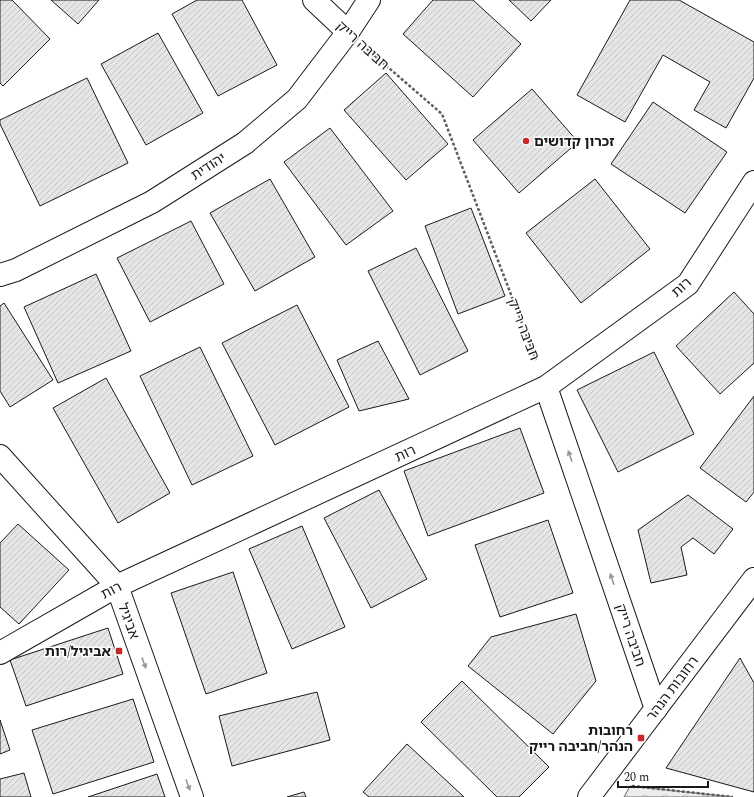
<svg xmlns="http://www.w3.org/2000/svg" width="754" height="797" font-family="Spectral,'Noto Sans Hebrew',serif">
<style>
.park{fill:url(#park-crowns);stroke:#6a6a6a}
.building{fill:url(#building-hatch);stroke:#1a1a1a}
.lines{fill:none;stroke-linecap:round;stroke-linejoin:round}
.street-casing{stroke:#1a1a1a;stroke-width:24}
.path{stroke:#5f5f5f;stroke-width:2.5;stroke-dasharray:3 2;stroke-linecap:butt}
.street{stroke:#fff;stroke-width:22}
.oneway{fill:#989898}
.poi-dot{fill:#c62828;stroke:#fff;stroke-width:1.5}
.labels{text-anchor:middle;stroke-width:3;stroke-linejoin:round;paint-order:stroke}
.street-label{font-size:14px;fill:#1a1a1a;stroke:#fff}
.poi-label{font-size:14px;font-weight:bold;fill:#1a1a1a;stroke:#fff;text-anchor:end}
</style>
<defs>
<pattern id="park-crowns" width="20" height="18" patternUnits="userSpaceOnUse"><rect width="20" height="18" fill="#ededed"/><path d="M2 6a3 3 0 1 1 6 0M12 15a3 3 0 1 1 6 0" fill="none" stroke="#cbcbcb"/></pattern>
<pattern id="building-hatch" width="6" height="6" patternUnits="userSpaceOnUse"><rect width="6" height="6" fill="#e6e6e6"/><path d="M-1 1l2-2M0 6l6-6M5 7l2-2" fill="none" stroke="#c5c5c5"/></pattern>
</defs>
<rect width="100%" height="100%" fill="#fff"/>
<path class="park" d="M 630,786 L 733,797 L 624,797 Z"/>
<g class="building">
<path d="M 0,0 L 12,0 L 50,39 L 3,86 L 0,83 Z"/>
<path d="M 51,0 L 99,0 L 78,24 Z"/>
<path d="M 197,0 L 242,0 L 277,65 L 218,96 L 172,14 Z"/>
<path d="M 433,0 L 473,0 L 521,44 L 473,97 L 403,34 Z"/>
<path d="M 509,0 L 551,0 L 531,21 Z"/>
<path d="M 630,0 L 679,0 L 754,42 L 754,78 L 726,128 L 694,110 L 710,82 L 663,55 L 625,122 L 577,95 Z"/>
<path d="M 158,33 L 203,113 L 146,145 L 101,64 Z"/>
<path d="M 386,73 L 448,144 L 406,180 L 344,110 Z"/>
<path d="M 87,78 L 128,163 L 40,206 L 0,124 L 0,120 Z"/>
<path d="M 532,89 L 578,142 L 519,193 L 473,140 Z"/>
<path d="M 653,102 L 727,152 L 685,213 L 611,164 Z"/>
<path d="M 330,128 L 393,211 L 346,245 L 284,162 Z"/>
<path d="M 270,179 L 315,257 L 255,291 L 210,213 Z"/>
<path d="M 595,179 L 650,249 L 581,303 L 526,233 Z"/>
<path d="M 471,208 L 505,296 L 458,314 L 425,226 Z"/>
<path d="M 191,221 L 224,284 L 150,322 L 117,258 Z"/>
<path d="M 416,248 L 468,351 L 420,375 L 368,271 Z"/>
<path d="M 96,274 L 131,351 L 58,383 L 24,307 Z"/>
<path d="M 734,292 L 754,314 L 754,363 L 720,394 L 676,346 Z"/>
<path d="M 4,303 L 53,380 L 10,407 L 0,391 L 0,306 Z"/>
<path d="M 297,305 L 349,407 L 275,445 L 222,343 Z"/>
<path d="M 378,341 L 409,399 L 359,411 L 337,360 Z"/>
<path d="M 200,347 L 253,456 L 192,485 L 140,376 Z"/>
<path d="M 654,352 L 694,434 L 618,472 L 577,390 Z"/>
<path d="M 106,378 L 170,493 L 118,523 L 53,408 Z"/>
<path d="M 754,396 L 754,492 L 746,502 L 700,468 Z"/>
<path d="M 520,428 L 544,493 L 428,536 L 404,471 Z"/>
<path d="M 379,490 L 427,579 L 371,608 L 324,518 Z"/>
<path d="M 688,495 L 733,529 L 714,554 L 693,538 L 681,547 L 687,575 L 651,583 L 638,530 Z"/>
<path d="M 548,520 L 573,593 L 500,617 L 475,545 Z"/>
<path d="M 18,524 L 69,570 L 19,624 L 0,607 L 0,543 Z"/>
<path d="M 302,526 L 345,627 L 292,649 L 249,549 Z"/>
<path d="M 233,572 L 267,673 L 206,694 L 171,593 Z"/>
<path d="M 576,614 L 596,681 L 553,734 L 468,666 L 491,637 Z"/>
<path d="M 108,628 L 123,674 L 26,706 L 10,660 Z"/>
<path d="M 740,658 L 754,683 L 754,792 L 666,768 Z"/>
<path d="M 462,681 L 549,767 L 519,797 L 497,797 L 421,722 Z"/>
<path d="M 317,692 L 330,740 L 232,766 L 219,716 Z"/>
<path d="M 133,699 L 154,762 L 53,794 L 32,730 Z"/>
<path d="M 0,720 L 10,750 L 0,754 Z"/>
<path d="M 407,744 L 464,797 L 369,797 L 363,792 Z"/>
<path d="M 24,773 L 31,797 L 0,797 L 0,779 Z"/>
<path d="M 157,774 L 165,797 L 88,797 Z"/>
<path d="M 304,792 L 306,797 L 287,797 Z"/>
</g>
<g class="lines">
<defs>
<g id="street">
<path d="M 314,0 L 348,32"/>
<path d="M 0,275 L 16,270 L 152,202 L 245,143 L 297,99 L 348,32 L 369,0"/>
<path d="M 546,387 L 656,709"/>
<path d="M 0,456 L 117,586 L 192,797"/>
<path d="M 0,653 L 117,586 L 546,387 L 688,284 L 754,182"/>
<path d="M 589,797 L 754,579"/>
</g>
</defs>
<use href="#street" class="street-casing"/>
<g class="path">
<path d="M 367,49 L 442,114 L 536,360"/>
<path d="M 632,786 L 733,797"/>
</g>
<use href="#street" class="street"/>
</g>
<defs><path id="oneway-solid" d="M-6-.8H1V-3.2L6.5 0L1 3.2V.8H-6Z"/></defs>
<g class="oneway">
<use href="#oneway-solid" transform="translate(570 456) rotate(-109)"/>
<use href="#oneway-solid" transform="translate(612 579) rotate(-109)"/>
<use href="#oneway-solid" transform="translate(144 663) rotate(70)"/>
<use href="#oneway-solid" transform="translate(188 785) rotate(70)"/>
</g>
<g class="poi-dot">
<circle cx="526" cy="141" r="4"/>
<rect x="115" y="647" width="8" height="8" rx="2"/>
<rect x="637" y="734" width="8" height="8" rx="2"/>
</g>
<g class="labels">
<g class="street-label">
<text transform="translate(363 45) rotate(42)" y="5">חביבה רייק</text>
<text transform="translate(208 166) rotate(-33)" y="5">יהודית</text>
<text transform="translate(681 287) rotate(-42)" y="5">רות</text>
<text transform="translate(524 329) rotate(69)" y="5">חביבה רייק</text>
<text transform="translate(405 453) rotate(-25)" y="5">רות</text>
<text transform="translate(111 590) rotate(-28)" y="5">רות</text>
<text transform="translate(129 621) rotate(70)" y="5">אביגיל</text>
<text transform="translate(631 635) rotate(71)" y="5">חביבה רייק</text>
<text transform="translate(672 688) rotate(-53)" y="5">רחובות הנהר</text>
</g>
<g class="poi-label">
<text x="534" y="146" text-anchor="start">זכרון קדושים</text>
<text x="111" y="656">אביגיל/רות</text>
<text x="633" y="735">רחובות<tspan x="633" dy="16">הנהר/חביבה רייק</tspan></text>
</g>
</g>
<path d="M618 781v6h90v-6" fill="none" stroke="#1a1a1a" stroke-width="2"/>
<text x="624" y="781" font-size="12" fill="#1a1a1a" stroke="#ffffff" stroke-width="3" paint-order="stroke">20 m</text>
</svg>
